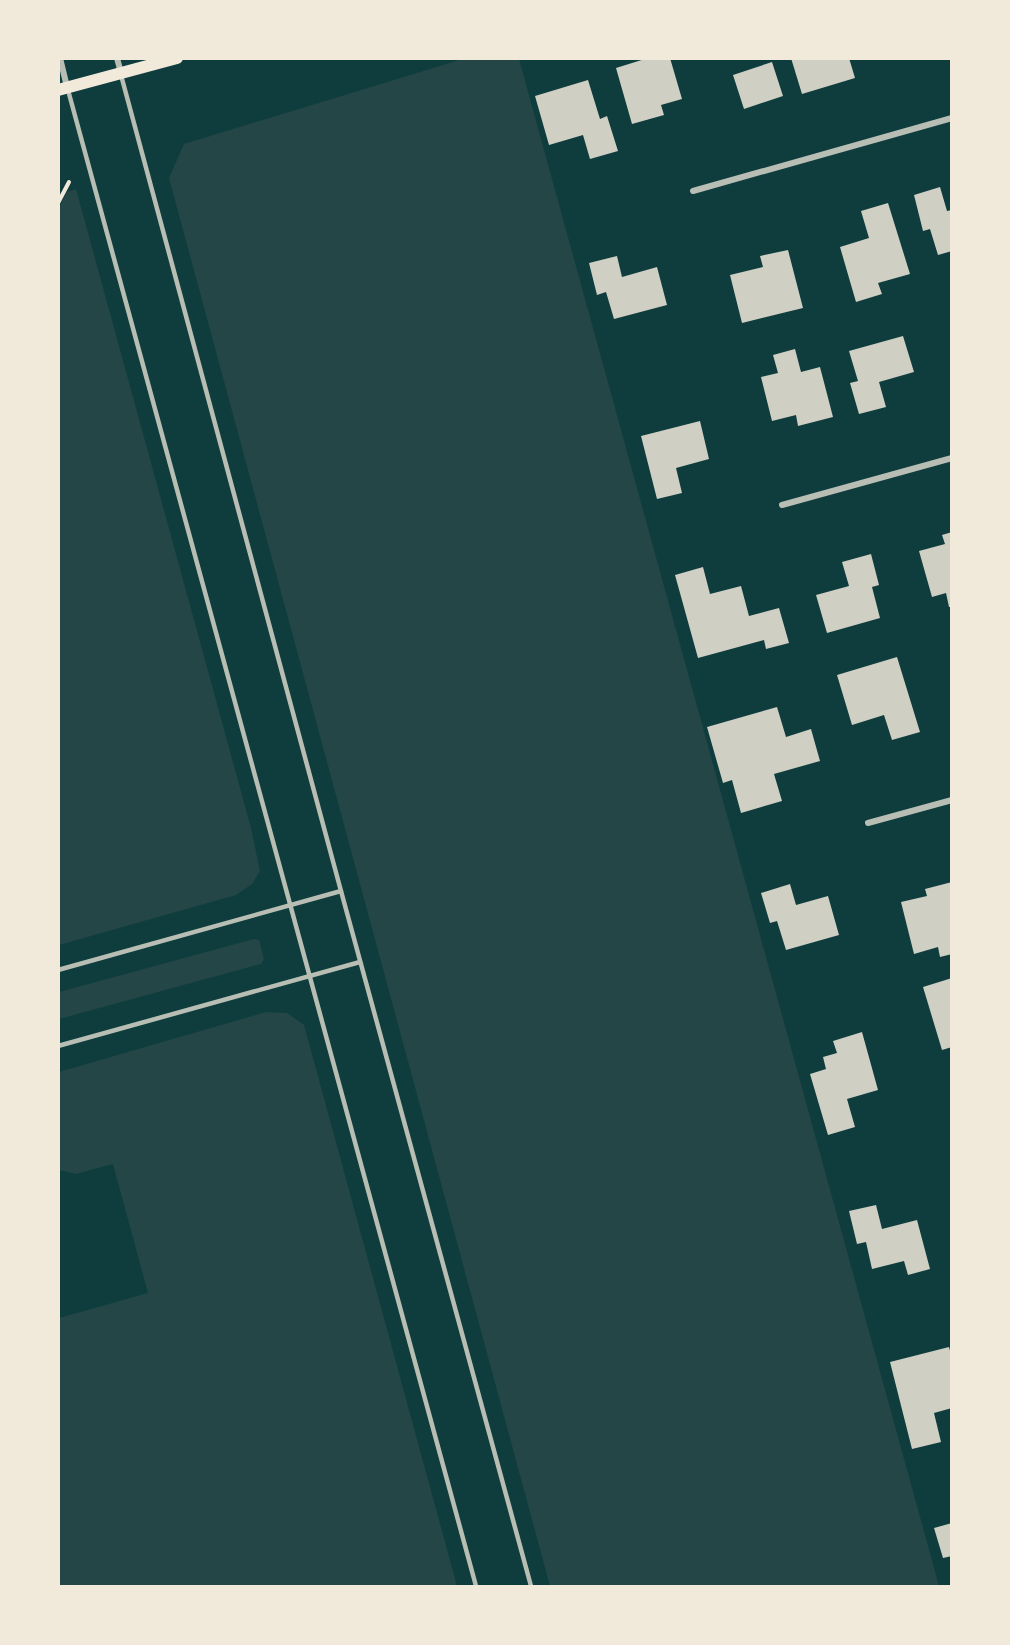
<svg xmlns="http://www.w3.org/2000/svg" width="1010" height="1645" font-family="Merriweather,serif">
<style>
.green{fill:#244646}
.building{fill:#cfcfc3}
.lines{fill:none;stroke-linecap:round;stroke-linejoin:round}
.path{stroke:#f1e9da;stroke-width:4}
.service{stroke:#b8beb3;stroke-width:4.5}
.minor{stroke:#b8beb3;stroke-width:6}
.secondary{stroke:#f1e9da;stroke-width:12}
</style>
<rect width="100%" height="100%" fill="#0f3d3e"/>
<g class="green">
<path d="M 466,58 L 519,59 L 939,1586 L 550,1586 L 169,178 L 184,144 Z"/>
<path d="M 76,189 L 251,828 L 260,871 L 252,884 L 236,895 L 59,945 L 58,210 L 67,192 Z"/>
<path d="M 254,939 L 259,940 L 264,959 L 261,964 L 59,1019 L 59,992 Z"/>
<path d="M 266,1012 L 287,1013 L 304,1025 L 457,1586 L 59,1586 L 59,1318 L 148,1293 L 113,1164 L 76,1174 L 59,1170 L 59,1072 Z"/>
</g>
<g class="building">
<path d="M 648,58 L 670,58 L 682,99 L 661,105 L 664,115 L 632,124 L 616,68 Z"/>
<path d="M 791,58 L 849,58 L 855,78 L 802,94 Z"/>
<path d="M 772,62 L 783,96 L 744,109 L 733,75 Z"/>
<path d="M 588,80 L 600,119 L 607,116 L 618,151 L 590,159 L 583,135 L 549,145 L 535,96 Z"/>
<path d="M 940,187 L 947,211 L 952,210 L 952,251 L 938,255 L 930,229 L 923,231 L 914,195 Z"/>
<path d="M 888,203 L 910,274 L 878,283 L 882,294 L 856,302 L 840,247 L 869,238 L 861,211 Z"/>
<path d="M 788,250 L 803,308 L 742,323 L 730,275 L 763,267 L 760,256 Z"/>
<path d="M 617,256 L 622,277 L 657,267 L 667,305 L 614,319 L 606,292 L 597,295 L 589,263 Z"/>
<path d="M 903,336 L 914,372 L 879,382 L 886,407 L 859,414 L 850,383 L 858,381 L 849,351 Z"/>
<path d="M 795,349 L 801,372 L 820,367 L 833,417 L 798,426 L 796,415 L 772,421 L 761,377 L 778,373 L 773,355 Z"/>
<path d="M 700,421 L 709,459 L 676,468 L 682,493 L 657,499 L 641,436 Z"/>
<path d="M 952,532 L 952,607 L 949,607 L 946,593 L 932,597 L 919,551 L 945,544 L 942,535 Z"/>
<path d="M 871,554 L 879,585 L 872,587 L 880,618 L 827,633 L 816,595 L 849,586 L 842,562 Z"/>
<path d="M 703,567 L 710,594 L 741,586 L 749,616 L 779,608 L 789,643 L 766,649 L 764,640 L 698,658 L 675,575 Z"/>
<path d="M 897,657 L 920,732 L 892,740 L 884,715 L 852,725 L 837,675 Z"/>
<path d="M 777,707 L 786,737 L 811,729 L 820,761 L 774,774 L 782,801 L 741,813 L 732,780 L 723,783 L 707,727 Z"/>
<path d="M 952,882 L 952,954 L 940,957 L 938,947 L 914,954 L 901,902 L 927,896 L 925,889 Z"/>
<path d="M 790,884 L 796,905 L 828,896 L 839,935 L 786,950 L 777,921 L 770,923 L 761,893 Z"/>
<path d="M 952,978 L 952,1047 L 942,1050 L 923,987 Z"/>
<path d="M 862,1032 L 878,1090 L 847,1099 L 855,1127 L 828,1135 L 810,1074 L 826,1069 L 823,1057 L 837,1053 L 833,1041 Z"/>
<path d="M 876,1205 L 882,1229 L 917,1220 L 930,1269 L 908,1275 L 904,1261 L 872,1269 L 866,1242 L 857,1244 L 849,1211 Z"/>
<path d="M 949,1347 L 952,1358 L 952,1408 L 934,1413 L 941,1442 L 912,1449 L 890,1362 Z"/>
<path d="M 952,1523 L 952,1556 L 943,1558 L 934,1528 Z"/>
</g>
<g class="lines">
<path class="path" d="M 58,203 L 69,182"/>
<g class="service">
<path d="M 121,75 L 341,891 L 531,1586"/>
<path d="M 68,90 L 476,1586"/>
<path d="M 58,970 L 341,891"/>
<path d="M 58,1046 L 360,962"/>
</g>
<g class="minor">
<path d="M 60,58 L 67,87"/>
<path d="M 117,58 L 121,73"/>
<path d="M 693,191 L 952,118"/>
<path d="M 782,505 L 952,458"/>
<path d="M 868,823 L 952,800"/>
</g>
<path class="secondary" d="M 58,90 L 177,58"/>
</g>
<rect width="1010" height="1645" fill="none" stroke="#f1e9da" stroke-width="120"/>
</svg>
